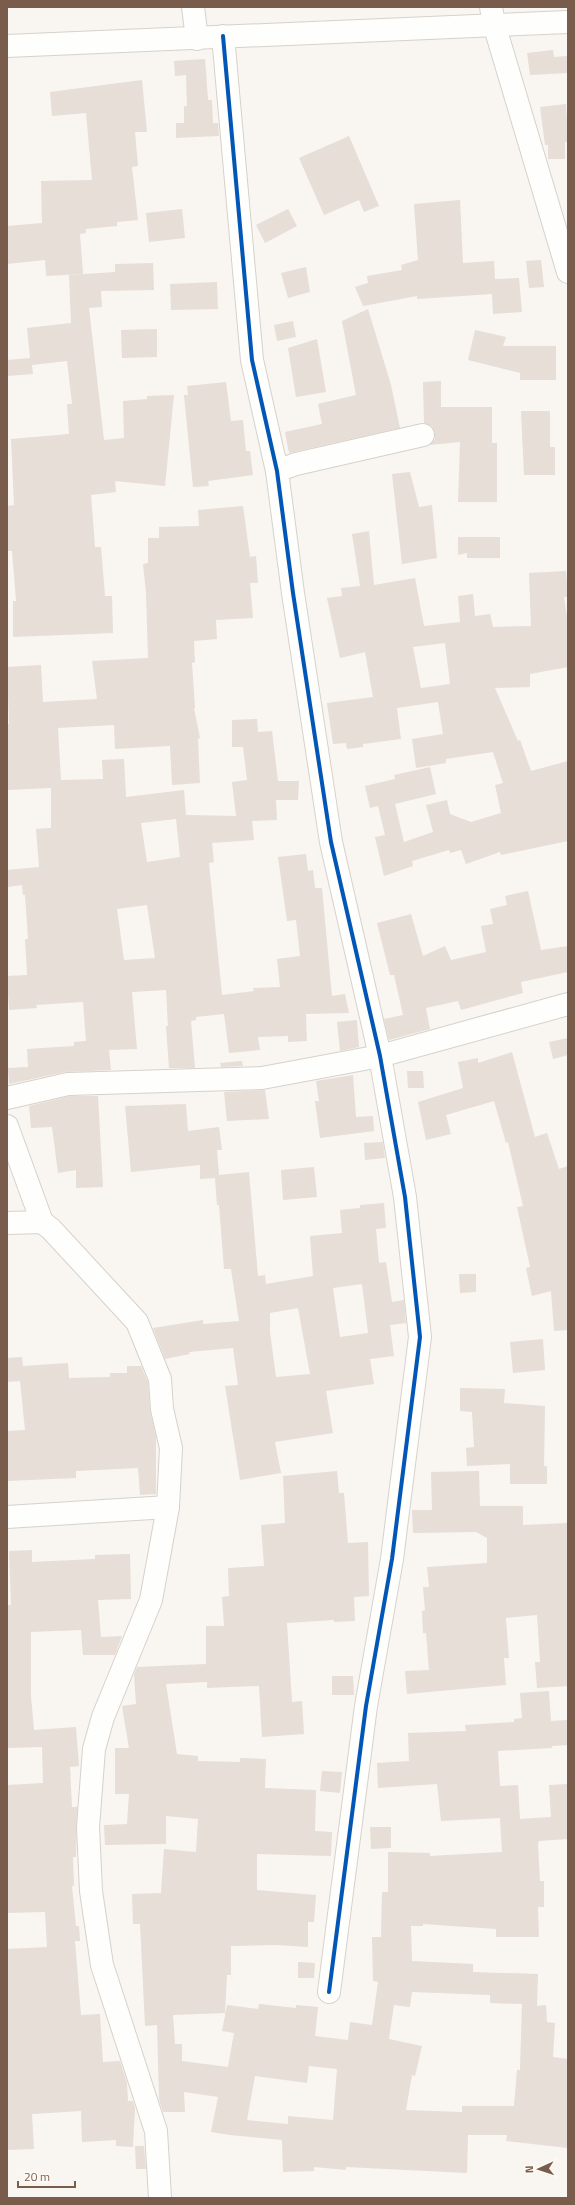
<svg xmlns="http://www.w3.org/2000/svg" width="575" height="2205" font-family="'Titillium Web',sans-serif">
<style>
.building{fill:#e6ded7;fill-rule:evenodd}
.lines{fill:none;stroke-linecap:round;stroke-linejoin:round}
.minor-casing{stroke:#d7d1cb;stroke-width:24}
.minor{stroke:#fefefd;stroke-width:22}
.cycleway-casing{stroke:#fffaf3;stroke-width:6}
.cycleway{stroke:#0057b8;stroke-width:4}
</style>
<rect width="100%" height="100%" fill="#f9f5f0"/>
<g class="building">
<path d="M 553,50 L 554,57 L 568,56 L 568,73 L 530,75 L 527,53 Z"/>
<path d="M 205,59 L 208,100 L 212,100 L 213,123 L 218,123 L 219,136 L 176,138 L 176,123 L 184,123 L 184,106 L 187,106 L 186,75 L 175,76 L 174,61 Z"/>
<path d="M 142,80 L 147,132 L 135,132 L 138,166 L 132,167 L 138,220 L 117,222 L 117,226 L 86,229 L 86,233 L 80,234 L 83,274 L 46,276 L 45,260 L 7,264 L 7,226 L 42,223 L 41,181 L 92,180 L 86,113 L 52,116 L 50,92 Z"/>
<path d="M 566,104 L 568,142 L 565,142 L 565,159 L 548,159 L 548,145 L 545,145 L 540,107 Z"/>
<path d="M 349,136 L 379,206 L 364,212 L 359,200 L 324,215 L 299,158 Z"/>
<path d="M 460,200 L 463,263 L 494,261 L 495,279 L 519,278 L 522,312 L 493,314 L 492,294 L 417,299 L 417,296 L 363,306 L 355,287 L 368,283 L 367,276 L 402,270 L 401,265 L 418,260 L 414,204 Z"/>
<path d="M 182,209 L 185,238 L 149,242 L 146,213 Z"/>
<path d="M 288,209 L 297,226 L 265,243 L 256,225 Z"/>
<path d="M 541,260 L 544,287 L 529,288 L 526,261 Z"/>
<path d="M 153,263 L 154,290 L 101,291 L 102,307 L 89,308 L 104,440 L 124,438 L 123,401 L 147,399 L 147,396 L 174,395 L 165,486 L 115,481 L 116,492 L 91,495 L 95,547 L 101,547 L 105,596 L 112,596 L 113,633 L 13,637 L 13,601 L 16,601 L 12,551 L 7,551 L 7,506 L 14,505 L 11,439 L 69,434 L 67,404 L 72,404 L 67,361 L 32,365 L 33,374 L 7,376 L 7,360 L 30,358 L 27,328 L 71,323 L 69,275 L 115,272 L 115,264 Z"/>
<path d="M 306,267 L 310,292 L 288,298 L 281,273 Z"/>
<path d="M 217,282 L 218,309 L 171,310 L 170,284 Z"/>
<path d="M 368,309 L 391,385 L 400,428 L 289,453 L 285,432 L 322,424 L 318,404 L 356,395 L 342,321 Z"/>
<path d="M 293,321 L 296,337 L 277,341 L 274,325 Z"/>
<path d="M 157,329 L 157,357 L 122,358 L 121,330 Z"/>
<path d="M 475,330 L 506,337 L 503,346 L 556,346 L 556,380 L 520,380 L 520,373 L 468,360 Z"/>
<path d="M 317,339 L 326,392 L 296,397 L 288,348 Z"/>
<path d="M 441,381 L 441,407 L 492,407 L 492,443 L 497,443 L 497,502 L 458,502 L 460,442 L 430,445 L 435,439 L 435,433 L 432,426 L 424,423 L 423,382 Z"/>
<path d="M 226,382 L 231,421 L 243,420 L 246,451 L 250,451 L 253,475 L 208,481 L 209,486 L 193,487 L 184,395 L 188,395 L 187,386 Z"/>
<path d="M 521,411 L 550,411 L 550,447 L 555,447 L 555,475 L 524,475 Z"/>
<path d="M 410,472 L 419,507 L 432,505 L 437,558 L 402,564 L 392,474 Z"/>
<path d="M 243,506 L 250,557 L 256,556 L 258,583 L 250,583 L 253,618 L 216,620 L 217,639 L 194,641 L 195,662 L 192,663 L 195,708 L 194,708 L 200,738 L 198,739 L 200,783 L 172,785 L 170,746 L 115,749 L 114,725 L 58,728 L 61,780 L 103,779 L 102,760 L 124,759 L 126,797 L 184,790 L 186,815 L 236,816 L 232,782 L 247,780 L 243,747 L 232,747 L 232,720 L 257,719 L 258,732 L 272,731 L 278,781 L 299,781 L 298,800 L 276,800 L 277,820 L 252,821 L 254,840 L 212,843 L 214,862 L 209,863 L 222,995 L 254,991 L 253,988 L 280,987 L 277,959 L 300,956 L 296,920 L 287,921 L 278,857 L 306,854 L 308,871 L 313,870 L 315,888 L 322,888 L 332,996 L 345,994 L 349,1013 L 306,1014 L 307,1041 L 288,1042 L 288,1036 L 258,1037 L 260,1050 L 229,1053 L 224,1014 L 196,1017 L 196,1020 L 191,1021 L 195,1068 L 169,1068 L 166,1026 L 168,1026 L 166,990 L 132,992 L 137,1049 L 109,1050 L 111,1070 L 65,1072 L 9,1084 L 8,1068 L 28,1067 L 27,1049 L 74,1046 L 74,1042 L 86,1041 L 83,1002 L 36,1005 L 37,1008 L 9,1010 L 7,976 L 27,975 L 25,939 L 28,939 L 25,895 L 23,895 L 22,885 L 7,887 L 7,870 L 39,867 L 36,829 L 51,828 L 51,788 L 7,790 L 7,724 L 9,724 L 7,667 L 41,665 L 43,702 L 97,699 L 92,661 L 148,658 L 146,593 L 143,564 L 148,563 L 148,538 L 159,538 L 159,527 L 199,526 L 198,510 ZM 176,819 L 180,857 L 147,862 L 141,823 ZM 147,905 L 155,958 L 124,960 L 117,909 Z"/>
<path d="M 369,531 L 374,585 L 415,578 L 424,626 L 460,622 L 458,596 L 473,594 L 475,616 L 490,614 L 493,627 L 531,626 L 529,573 L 566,571 L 568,597 L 564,597 L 568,623 L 568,667 L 530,674 L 530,687 L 495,688 L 518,741 L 520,740 L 531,771 L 568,761 L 568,841 L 501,855 L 500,852 L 466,864 L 461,850 L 450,853 L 449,850 L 412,861 L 413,866 L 384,876 L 375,837 L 385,835 L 378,806 L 370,808 L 365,786 L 395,779 L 394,775 L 430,767 L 436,794 L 395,804 L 404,842 L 433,832 L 426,805 L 447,800 L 450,814 L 471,822 L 501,813 L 495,785 L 503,783 L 493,752 L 446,759 L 446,763 L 416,768 L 412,739 L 443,734 L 438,702 L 397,708 L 401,739 L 363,744 L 363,747 L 347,749 L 346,743 L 333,744 L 327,703 L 373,697 L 365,652 L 340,658 L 327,598 L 342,596 L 341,588 L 360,586 L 352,534 ZM 445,643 L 450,684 L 421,688 L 413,647 Z"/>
<path d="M 458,537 L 500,537 L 500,558 L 467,558 L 467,553 L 458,555 Z"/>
<path d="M 528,891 L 541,950 L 568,946 L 568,972 L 521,982 L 523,993 L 461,1010 L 458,1001 L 426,1008 L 430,1029 L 389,1040 L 384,1019 L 403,1015 L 394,975 L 390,975 L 377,923 L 411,914 L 423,956 L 445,946 L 451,960 L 486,952 L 481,926 L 493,924 L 490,909 L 507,905 L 505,896 Z"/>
<path d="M 357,1020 L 359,1047 L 340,1051 L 337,1022 Z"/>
<path d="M 568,1038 L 568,1055 L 553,1059 L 549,1042 Z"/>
<path d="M 512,1052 L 535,1137 L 547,1133 L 559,1169 L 568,1166 L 568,1330 L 554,1331 L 551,1291 L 532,1296 L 526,1268 L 530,1267 L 517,1207 L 523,1206 L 508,1142 L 506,1143 L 494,1101 L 446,1115 L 451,1134 L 426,1140 L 418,1102 L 463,1088 L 458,1062 L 478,1058 L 478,1063 Z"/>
<path d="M 242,1061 L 243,1066 L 221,1067 L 220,1063 Z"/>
<path d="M 407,1071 L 423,1071 L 424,1088 L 408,1088 Z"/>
<path d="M 353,1075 L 356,1117 L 373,1116 L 374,1131 L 320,1138 L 315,1101 L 319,1101 L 316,1081 Z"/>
<path d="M 265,1090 L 269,1119 L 227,1121 L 224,1092 Z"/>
<path d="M 70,1096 L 98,1096 L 103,1187 L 76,1188 L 76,1170 L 58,1173 L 52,1127 L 31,1128 L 29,1106 Z"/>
<path d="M 186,1104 L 188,1131 L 219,1127 L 222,1150 L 217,1150 L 219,1175 L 249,1172 L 258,1276 L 265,1275 L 266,1284 L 313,1276 L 310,1236 L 342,1233 L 340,1210 L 360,1208 L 360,1205 L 384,1203 L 386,1228 L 376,1229 L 379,1263 L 386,1262 L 392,1302 L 404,1300 L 406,1323 L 390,1325 L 394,1356 L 370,1359 L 374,1384 L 326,1391 L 333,1433 L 275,1442 L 281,1473 L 240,1480 L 225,1386 L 238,1385 L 233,1348 L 189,1352 L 190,1354 L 165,1359 L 153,1328 L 203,1320 L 203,1324 L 239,1321 L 231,1269 L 224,1269 L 219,1205 L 217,1205 L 215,1178 L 200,1179 L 200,1165 L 131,1172 L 125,1106 ZM 362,1284 L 368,1333 L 340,1337 L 333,1288 ZM 298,1308 L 310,1374 L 276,1377 L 270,1332 L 270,1313 Z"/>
<path d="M 383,1142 L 385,1158 L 365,1160 L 364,1143 Z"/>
<path d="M 314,1167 L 317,1197 L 283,1200 L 281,1170 Z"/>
<path d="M 459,1274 L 476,1274 L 476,1292 L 460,1293 Z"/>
<path d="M 543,1339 L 545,1370 L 513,1373 L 510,1342 Z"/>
<path d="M 22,1357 L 23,1366 L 68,1363 L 69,1378 L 110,1377 L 110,1373 L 127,1373 L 127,1366 L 141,1366 L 148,1382 L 150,1410 L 156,1436 L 156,1494 L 140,1495 L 138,1468 L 76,1471 L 76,1478 L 7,1481 L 7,1431 L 25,1430 L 20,1381 L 7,1382 L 7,1358 Z"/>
<path d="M 460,1388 L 505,1389 L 504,1403 L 545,1406 L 544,1466 L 547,1466 L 547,1484 L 510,1484 L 510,1464 L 467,1466 L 466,1448 L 474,1447 L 472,1412 L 460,1411 Z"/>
<path d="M 337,1471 L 339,1493 L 344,1493 L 348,1543 L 368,1542 L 369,1596 L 354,1597 L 355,1621 L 334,1622 L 334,1620 L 287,1623 L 292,1702 L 302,1701 L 304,1734 L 262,1737 L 259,1686 L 207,1688 L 207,1682 L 166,1684 L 177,1754 L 198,1756 L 198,1761 L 240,1762 L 240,1758 L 266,1759 L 265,1788 L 316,1790 L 315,1831 L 332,1832 L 331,1856 L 257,1854 L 257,1890 L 316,1895 L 314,1922 L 308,1922 L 308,1947 L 276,1945 L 231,1946 L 231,1975 L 227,1975 L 225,2013 L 173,2015 L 175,2044 L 182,2044 L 182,2061 L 228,2067 L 234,2033 L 222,2031 L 227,2005 L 258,2009 L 259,2004 L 296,2008 L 296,2005 L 318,2007 L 315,2036 L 348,2040 L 350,2022 L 372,2025 L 378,1982 L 373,1981 L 372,1937 L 381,1937 L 382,1892 L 388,1892 L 388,1852 L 430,1853 L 430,1856 L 502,1852 L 500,1818 L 441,1821 L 437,1784 L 378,1788 L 377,1763 L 409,1761 L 408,1733 L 466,1731 L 465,1725 L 514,1722 L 514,1719 L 522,1718 L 520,1693 L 549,1691 L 551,1721 L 568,1720 L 568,1745 L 552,1746 L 552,1748 L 498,1751 L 500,1786 L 518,1785 L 520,1819 L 551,1817 L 549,1785 L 568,1784 L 568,1839 L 539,1841 L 538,1844 L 540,1881 L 544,1881 L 544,1907 L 538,1907 L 539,1937 L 496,1937 L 496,1929 L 423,1924 L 423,1926 L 411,1926 L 412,1961 L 473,1964 L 473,1972 L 538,1974 L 537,2006 L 546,2005 L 547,2022 L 555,2023 L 553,2057 L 568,2059 L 568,2148 L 506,2141 L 507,2135 L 468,2135 L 467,2173 L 346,2167 L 346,2170 L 314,2167 L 314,2171 L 283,2172 L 282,2140 L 230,2135 L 211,2132 L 218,2097 L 184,2092 L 185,2112 L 163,2112 L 159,2099 L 157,2025 L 145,2026 L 140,1924 L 133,1924 L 132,1894 L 161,1893 L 164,1849 L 196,1852 L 198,1819 L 166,1816 L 166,1844 L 105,1845 L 104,1825 L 127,1824 L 129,1794 L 115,1794 L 115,1748 L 129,1748 L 122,1706 L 136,1704 L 134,1674 L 137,1667 L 206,1664 L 206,1626 L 224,1626 L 222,1597 L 229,1596 L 228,1568 L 264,1566 L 261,1525 L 285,1523 L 283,1476 ZM 412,1992 L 490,1995 L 490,2003 L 522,2004 L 520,2070 L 517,2070 L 514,2106 L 462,2106 L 462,2112 L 406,2110 L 412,2075 L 415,2076 L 422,2046 L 389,2039 L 394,2005 L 410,2007 ZM 309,2066 L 337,2069 L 333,2120 L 288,2116 L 288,2124 L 247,2120 L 255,2076 L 307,2083 Z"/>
<path d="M 479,1471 L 480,1506 L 523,1506 L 523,1525 L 568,1523 L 568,1686 L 537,1688 L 535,1662 L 540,1662 L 537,1615 L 506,1618 L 509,1658 L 504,1658 L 506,1685 L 407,1694 L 405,1671 L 429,1670 L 426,1633 L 423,1633 L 422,1611 L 425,1610 L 423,1587 L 429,1587 L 427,1567 L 487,1563 L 487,1538 L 476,1532 L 413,1533 L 412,1510 L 432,1510 L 431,1472 Z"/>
<path d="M 32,1550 L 32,1562 L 95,1559 L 95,1555 L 130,1554 L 131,1599 L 98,1600 L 101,1637 L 122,1636 L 115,1655 L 83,1655 L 81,1630 L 31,1632 L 31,1696 L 34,1730 L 76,1727 L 79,1766 L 70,1767 L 72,1807 L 77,1807 L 76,1857 L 73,1857 L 74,1886 L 72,1886 L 76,1926 L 79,1926 L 80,1941 L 75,1941 L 81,2015 L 100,2014 L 103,2062 L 120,2061 L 127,2083 L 128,2101 L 133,2101 L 135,2108 L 133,2147 L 116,2146 L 116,2140 L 82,2142 L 81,2111 L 32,2114 L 34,2149 L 7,2150 L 7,1949 L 47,1947 L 45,1912 L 7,1913 L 7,1785 L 43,1783 L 42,1747 L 7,1748 L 7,1605 L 11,1605 L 9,1551 Z"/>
<path d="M 332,1676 L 353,1676 L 354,1695 L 332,1695 Z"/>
<path d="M 322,1771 L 342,1772 L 340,1793 L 320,1791 Z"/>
<path d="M 370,1827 L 391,1827 L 391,1848 L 371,1849 Z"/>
<path d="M 298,1962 L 315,1963 L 314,1978 L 298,1978 Z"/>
<path d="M 135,2146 L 144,2146 L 146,2169 L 136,2169 Z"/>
</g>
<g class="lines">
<defs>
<g id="minor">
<path d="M 193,7 L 197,39"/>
<path d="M 491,7 L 494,24 L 568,272"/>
<path d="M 223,36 L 252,360 L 277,471 L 293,593 L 331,842 L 380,1056 L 405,1197 L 420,1337 L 392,1559 L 366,1706 L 329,1992"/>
<path d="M 7,46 L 568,22"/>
<path d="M 277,471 L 296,464 L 423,435"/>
<path d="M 7,1098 L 68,1084 L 262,1078 L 380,1056 L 568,1004"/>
<path d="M 7,1126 L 42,1222"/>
<path d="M 7,1223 L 42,1222 L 51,1229 L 137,1322 L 160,1379 L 162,1409 L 171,1448 L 168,1507 L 151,1600 L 103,1717 L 94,1749 L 88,1827 L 91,1891 L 102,1965 L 156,2131 L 160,2198"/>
<path d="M 7,1517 L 168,1507"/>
</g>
</defs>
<use href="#minor" class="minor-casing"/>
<use href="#minor" class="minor"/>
<defs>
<path id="cycleway" d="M 223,36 L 252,360 L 277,471 L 293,593 L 331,842 L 380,1056 L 405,1197 L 420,1337 L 392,1559 L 366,1706 L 329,1992"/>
</defs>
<use href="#cycleway" class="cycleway-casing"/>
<use href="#cycleway" class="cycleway"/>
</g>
<rect width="575" height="2205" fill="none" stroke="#7a5c4d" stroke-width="16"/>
<g transform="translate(539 2169) rotate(267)" stroke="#fffaf3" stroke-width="3" paint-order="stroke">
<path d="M0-3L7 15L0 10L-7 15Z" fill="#7a5c4d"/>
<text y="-6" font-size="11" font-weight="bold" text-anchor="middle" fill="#7a5c4d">N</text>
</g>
<path d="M18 2181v6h57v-6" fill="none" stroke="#7a5c4d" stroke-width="2"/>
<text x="24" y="2181" font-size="12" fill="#7a5c4d" stroke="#fffaf3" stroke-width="3" paint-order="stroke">20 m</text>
</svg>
